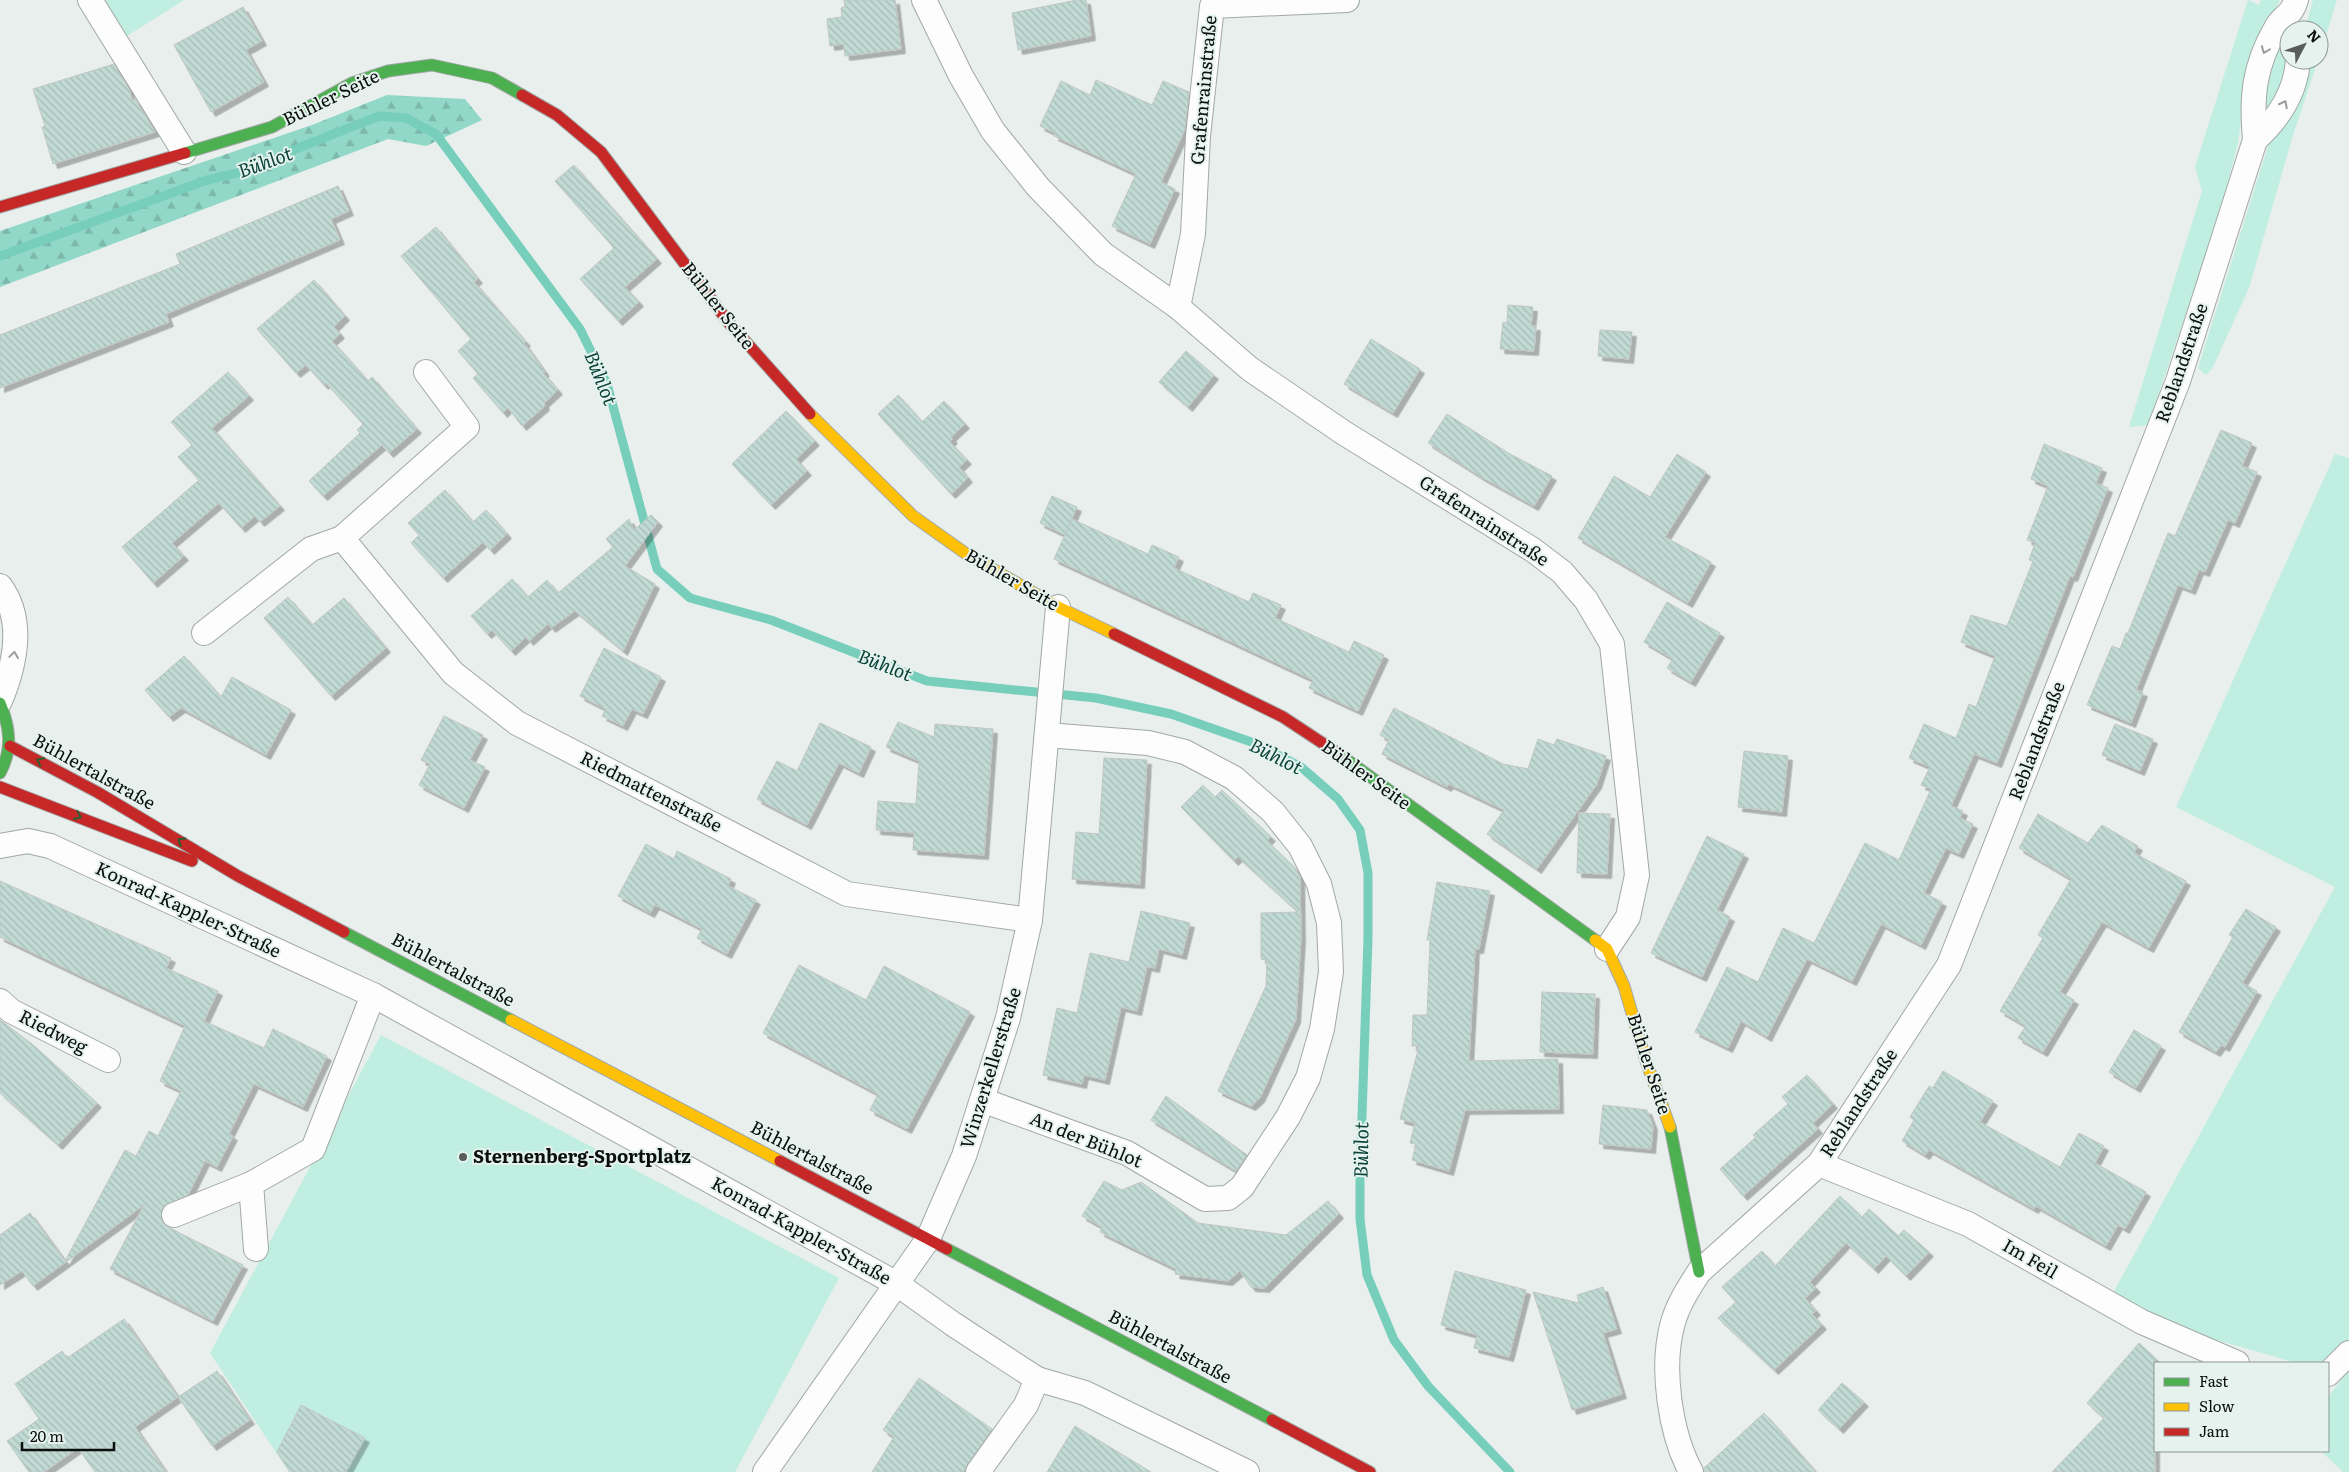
<svg xmlns="http://www.w3.org/2000/svg" width="2349" height="1472" font-family="Literata,serif">
<style>
.grass{fill:#c0eee1}
.forest{fill:url(#forest-firs)}
.lines{fill:none;stroke-linecap:round;stroke-linejoin:round}
.stream{stroke:#77cfbb;stroke-width:9}
.building{fill:url(#building-back-hatch);stroke:#c0c6c4;filter:url(#shadow)}
.street-casing{stroke:#a2a8a6;stroke-width:26}
.fast-casing{stroke:#a2a8a6;stroke-width:13}
.slow-casing{stroke:#a2a8a6;stroke-width:13}
.jam-casing{stroke:#a2a8a6;stroke-width:13}
.street{stroke:#fcfdfc;stroke-width:24}
.fast{stroke:#4caf50;stroke-width:11}
.slow{stroke:#ffc107;stroke-width:11}
.jam{stroke:#c62828;stroke-width:11}
.oneway{stroke:#9b9d9c}
.oneway2{stroke:#2b5e2e}
.poi-dot{fill:#585d5b;stroke:#e5f2ee;stroke-width:2}
.labels{text-anchor:middle;stroke-width:4;stroke-linejoin:round;paint-order:stroke}
.street-label{font-size:18px;fill:#0a0e0d;stroke:#e5f2ee}
.poi-label{font-size:18px;font-weight:bold;fill:#0a0e0d;stroke:#e5f2ee;text-anchor:start}
.water-label{font-size:19px;font-style:italic;fill:#0c4337;stroke:#e5f2ee}
</style>
<defs>
<pattern id="forest-firs" width="22" height="20" patternUnits="userSpaceOnUse" patternTransform="scale(1.25)"><rect width="22" height="20" fill="#91d8c8"/><path d="M5 1l3.5 6h-7zM16 11l3.5 6h-7z" fill="#7cb8ab"/></pattern>
<pattern id="building-back-hatch" width="6" height="6" patternUnits="userSpaceOnUse" patternTransform="scale(1.25)"><rect width="6" height="6" fill="#c1dbd4"/><path d="M-1 5l2 2M0 0l6 6M5-1l2 2" fill="none" stroke="#a4bbb5"/></pattern>
<filter id="shadow"><feDropShadow dx="4.5" dy="4.5" stdDeviation="0" flood-color="#0004"/></filter>
</defs>
<rect width="100%" height="100%" fill="#e8efed"/>
<g class="grass">
<path d="M 102,0 L 184,0 L 127,36 Z"/>
<path d="M 2248,0 L 2259,5 L 2261,0 L 2280,0 L 2258,43 L 2245,89 L 2238,143 L 2219,216 L 2148,425 L 2129,427 L 2202,191 L 2195,167 Z"/>
<path d="M 2313,0 L 2337,0 L 2319,57 L 2319,30 L 2305,30 Z"/>
<path d="M 2286,27 L 2291,30 L 2289,30 C 2289,68 2284,87 2264,119 L 2258,102 Z"/>
<path d="M 2303,60 L 2318,60 L 2293,135 L 2249,288 L 2212,369 L 2206,375 L 2198,368 L 2269,143 Z"/>
<path d="M 2335,454 L 2349,458 L 2349,1339 L 2330,1361 L 2322,1363 L 2297,1363 L 2196,1334 L 2112,1295 L 2335,887 L 2176,807 Z"/>
<path d="M 381,1035 L 839,1278 L 735,1472 L 289,1472 L 210,1353 Z"/>
<path d="M 2349,1369 L 2349,1472 L 2343,1472 L 2321,1451 L 2328,1451 L 2329,1396 Z"/>
</g>
<path class="forest" d="M 387,95 L 465,99 L 482,120 L 426,146 L 388,139 L 0,287 L 0,231 L 312,125 Z"/>
<g class="lines">
<path class="stream" d="M 0,256 L 207,180 L 250,170 L 301,147 L 379,116 L 406,118 L 436,134 L 580,329 L 607,384 L 657,569 L 690,598 L 771,620 L 927,681 L 1096,698 L 1171,714 L 1257,744 L 1301,767 L 1338,799 L 1360,830 L 1368,873 L 1368,938 L 1360,1176 L 1360,1219 L 1367,1275 L 1394,1340 L 1428,1386 L 1510,1472"/>
</g>
<g class="building">
<path d="M 844,0 L 895,0 L 901,49 L 845,56 L 844,44 L 830,46 L 827,19 L 842,17 L 841,8 L 845,7 Z"/>
<path d="M 1077,0 L 1086,0 L 1091,36 L 1018,50 L 1012,13 Z"/>
<path d="M 243,7 L 262,41 L 246,50 L 264,82 L 211,112 L 174,45 Z"/>
<path d="M 114,64 L 129,89 L 132,100 L 135,99 L 155,132 L 53,164 L 42,127 L 45,126 L 33,89 Z"/>
<path d="M 1096,80 L 1152,105 L 1163,81 L 1189,92 L 1185,129 L 1161,182 L 1175,189 L 1150,244 L 1112,226 L 1136,174 L 1054,136 L 1055,133 L 1040,126 L 1061,81 L 1090,95 Z"/>
<path d="M 574,165 L 657,259 L 625,287 L 639,302 L 618,321 L 580,279 L 614,248 L 555,181 Z"/>
<path d="M 338,186 L 349,211 L 331,219 L 340,240 L 166,314 L 169,322 L 0,388 L 0,335 L 180,264 L 176,254 Z"/>
<path d="M 436,227 L 478,279 L 474,282 L 526,342 L 524,343 L 545,372 L 543,373 L 558,390 L 544,403 L 545,406 L 522,426 L 508,408 L 503,413 L 473,378 L 478,374 L 458,351 L 471,339 L 401,256 Z"/>
<path d="M 314,280 L 345,316 L 334,327 L 340,334 L 332,341 L 368,381 L 372,377 L 417,429 L 389,453 L 382,445 L 323,496 L 309,481 L 360,433 L 357,430 L 363,424 L 326,383 L 324,385 L 306,365 L 296,373 L 257,329 Z"/>
<path d="M 1508,305 L 1533,307 L 1531,326 L 1536,326 L 1534,351 L 1500,349 L 1503,322 L 1507,323 Z"/>
<path d="M 1600,330 L 1632,332 L 1629,359 L 1598,356 Z"/>
<path d="M 1371,339 L 1420,369 L 1393,413 L 1344,384 Z"/>
<path d="M 1186,351 L 1214,375 L 1188,407 L 1159,382 Z"/>
<path d="M 228,372 L 249,396 L 212,428 L 280,506 L 260,522 L 255,516 L 241,528 L 219,503 L 172,543 L 184,556 L 153,583 L 122,547 L 199,480 L 178,457 L 192,445 L 171,422 Z"/>
<path d="M 898,395 L 922,422 L 944,401 L 965,424 L 951,437 L 953,439 L 950,442 L 967,460 L 959,467 L 968,478 L 951,494 L 878,414 Z"/>
<path d="M 786,411 L 815,441 L 796,459 L 807,471 L 771,505 L 732,464 Z"/>
<path d="M 1447,414 L 1510,454 L 1552,476 L 1534,506 L 1483,478 L 1428,443 Z"/>
<path d="M 2221,430 L 2252,443 L 2242,466 L 2257,472 L 2235,523 L 2228,520 L 2205,572 L 2199,570 L 2191,590 L 2178,585 L 2136,690 L 2143,692 L 2131,723 L 2087,705 L 2112,646 L 2120,649 L 2126,633 L 2128,633 L 2168,533 L 2175,536 Z"/>
<path d="M 2044,444 L 2102,468 L 2096,483 L 2108,488 L 2073,577 L 2070,576 L 1997,763 L 1974,754 L 1951,806 L 1963,811 L 1960,818 L 1973,824 L 1959,854 L 1946,848 L 1924,893 L 1942,902 L 1921,945 L 1881,924 L 1852,981 L 1807,959 L 1767,1037 L 1741,1021 L 1728,1048 L 1695,1032 L 1727,967 L 1758,982 L 1783,928 L 1814,943 L 1865,843 L 1899,860 L 1931,789 L 1921,785 L 1930,767 L 1909,758 L 1924,724 L 1956,738 L 1969,704 L 1976,707 L 1995,656 L 1961,642 L 1971,615 L 2007,626 L 2033,561 L 2029,560 L 2035,543 L 2027,540 L 2048,486 L 2031,479 Z"/>
<path d="M 1677,454 L 1706,472 L 1665,537 L 1711,562 L 1688,603 L 1578,538 L 1614,476 L 1650,497 Z"/>
<path d="M 445,490 L 473,522 L 486,510 L 507,534 L 490,550 L 483,542 L 443,578 L 411,543 L 419,535 L 408,523 Z"/>
<path d="M 1052,496 L 1077,507 L 1065,535 L 1040,523 Z"/>
<path d="M 651,515 L 658,522 L 625,566 L 655,584 L 623,651 L 575,611 L 551,628 L 548,624 L 529,641 L 526,637 L 511,651 L 492,630 L 487,634 L 471,616 L 512,579 L 528,597 L 547,580 L 558,593 L 613,547 L 606,539 L 629,519 L 634,530 Z"/>
<path d="M 1072,519 L 1148,554 L 1152,545 L 1179,557 L 1174,568 L 1249,602 L 1253,593 L 1281,605 L 1275,618 L 1349,652 L 1354,641 L 1384,655 L 1358,711 L 1309,688 L 1313,680 L 1054,559 Z"/>
<path d="M 288,597 L 312,625 L 344,598 L 386,648 L 331,696 L 264,618 Z"/>
<path d="M 1667,602 L 1720,633 L 1691,682 L 1667,668 L 1673,659 L 1644,642 Z"/>
<path d="M 604,648 L 661,677 L 643,714 L 632,709 L 623,726 L 602,716 L 606,709 L 580,696 Z"/>
<path d="M 184,656 L 221,697 L 232,677 L 291,710 L 266,755 L 181,708 L 169,717 L 145,690 Z"/>
<path d="M 1394,708 L 1503,764 L 1528,769 L 1538,739 L 1554,745 L 1557,739 L 1606,756 L 1597,784 L 1537,869 L 1487,834 L 1504,810 L 1449,784 L 1447,787 L 1382,754 L 1389,740 L 1380,735 Z"/>
<path d="M 444,716 L 483,735 L 470,760 L 485,767 L 464,808 L 419,785 L 430,764 L 421,760 Z"/>
<path d="M 898,722 L 934,737 L 935,724 L 993,729 L 984,855 L 913,850 L 914,833 L 876,830 L 878,801 L 916,804 L 919,761 L 886,747 Z"/>
<path d="M 820,723 L 871,747 L 859,773 L 839,763 L 807,825 L 757,799 L 777,761 L 797,771 Z"/>
<path d="M 2115,724 L 2153,739 L 2140,771 L 2102,755 Z"/>
<path d="M 1744,751 L 1788,756 L 1782,812 L 1738,807 Z"/>
<path d="M 1104,758 L 1147,760 L 1140,884 L 1072,879 L 1076,832 L 1099,834 Z"/>
<path d="M 1203,785 L 1215,797 L 1222,790 L 1271,837 L 1267,841 L 1295,868 L 1300,877 L 1301,937 L 1296,1019 L 1260,1098 L 1251,1106 L 1218,1091 L 1266,986 L 1267,960 L 1261,959 L 1261,913 L 1298,912 L 1238,857 L 1234,861 L 1181,807 Z"/>
<path d="M 1579,813 L 1610,814 L 1607,874 L 1577,873 Z"/>
<path d="M 2038,814 L 2088,843 L 2102,825 L 2138,846 L 2134,853 L 2186,881 L 2149,948 L 2102,922 L 2060,992 L 2074,1000 L 2043,1052 L 2018,1038 L 2026,1026 L 2000,1011 L 2043,938 L 2038,935 L 2071,879 L 2019,848 Z"/>
<path d="M 1707,836 L 1744,854 L 1717,910 L 1730,917 L 1702,977 L 1651,953 Z"/>
<path d="M 646,844 L 674,859 L 677,851 L 731,879 L 728,886 L 756,900 L 727,954 L 697,938 L 702,929 L 655,905 L 650,913 L 618,896 Z"/>
<path d="M 0,881 L 171,958 L 166,968 L 218,991 L 204,1021 L 264,1048 L 273,1029 L 327,1056 L 303,1107 L 254,1084 L 229,1134 L 233,1136 L 217,1167 L 205,1161 L 188,1195 L 163,1207 L 161,1220 L 166,1226 L 243,1265 L 213,1321 L 110,1269 L 144,1205 L 33,1286 L 22,1271 L 0,1285 L 0,1235 L 30,1213 L 65,1261 L 125,1150 L 136,1156 L 149,1131 L 158,1136 L 181,1091 L 160,1081 L 185,1026 L 0,937 Z"/>
<path d="M 1437,882 L 1490,891 L 1479,949 L 1475,949 L 1469,1061 L 1558,1059 L 1559,1109 L 1465,1110 L 1449,1171 L 1412,1160 L 1416,1144 L 1410,1143 L 1415,1123 L 1400,1119 L 1419,1046 L 1412,1046 L 1413,1015 L 1427,1015 L 1430,940 L 1427,940 Z"/>
<path d="M 2246,909 L 2276,927 L 2242,983 L 2257,991 L 2225,1047 L 2221,1045 L 2216,1052 L 2179,1032 L 2233,937 L 2229,935 Z"/>
<path d="M 1141,911 L 1190,923 L 1182,955 L 1159,949 L 1155,968 L 1145,966 L 1147,966 L 1137,1011 L 1121,1007 L 1105,1080 L 1084,1075 L 1082,1084 L 1043,1075 L 1057,1008 L 1077,1013 L 1090,953 L 1129,962 Z"/>
<path d="M 799,965 L 866,1000 L 884,966 L 970,1012 L 907,1129 L 870,1110 L 878,1094 L 763,1033 Z"/>
<path d="M 1542,992 L 1595,994 L 1593,1054 L 1540,1052 Z"/>
<path d="M 0,1020 L 32,1044 L 97,1103 L 58,1145 L 0,1093 Z"/>
<path d="M 2134,1030 L 2161,1046 L 2136,1088 L 2109,1072 Z"/>
<path d="M 1943,1071 L 1993,1101 L 1980,1122 L 2060,1167 L 2079,1133 L 2104,1146 L 2095,1163 L 2146,1192 L 2125,1229 L 2118,1225 L 2106,1246 L 2036,1206 L 2034,1209 L 1929,1150 L 1925,1155 L 1902,1141 L 1914,1120 L 1910,1117 L 1929,1086 L 1933,1088 Z"/>
<path d="M 1807,1075 L 1833,1104 L 1813,1123 L 1818,1129 L 1743,1196 L 1720,1169 L 1756,1137 L 1753,1135 L 1788,1104 L 1782,1097 Z"/>
<path d="M 1166,1096 L 1247,1155 L 1236,1171 L 1151,1120 Z"/>
<path d="M 1603,1105 L 1647,1110 L 1653,1126 L 1651,1149 L 1599,1144 Z"/>
<path d="M 1104,1181 L 1122,1190 L 1141,1182 L 1198,1223 L 1286,1235 L 1328,1201 L 1339,1214 L 1265,1288 L 1251,1287 L 1240,1271 L 1228,1281 L 1175,1274 L 1176,1269 L 1100,1232 L 1102,1227 L 1082,1216 Z"/>
<path d="M 1840,1196 L 1862,1217 L 1869,1209 L 1898,1236 L 1904,1230 L 1929,1252 L 1906,1276 L 1886,1256 L 1874,1269 L 1846,1243 L 1810,1282 L 1816,1288 L 1805,1298 L 1816,1311 L 1812,1314 L 1822,1325 L 1774,1370 L 1718,1318 L 1736,1302 L 1722,1287 L 1762,1251 L 1775,1266 Z"/>
<path d="M 1455,1271 L 1526,1290 L 1509,1357 L 1474,1348 L 1477,1335 L 1441,1325 Z"/>
<path d="M 1603,1287 L 1617,1329 L 1603,1333 L 1622,1394 L 1572,1410 L 1533,1292 L 1579,1303 L 1577,1295 Z"/>
<path d="M 124,1319 L 178,1397 L 135,1427 L 166,1472 L 95,1472 L 78,1448 L 44,1472 L 29,1472 L 7,1441 L 39,1419 L 15,1384 L 62,1351 L 67,1358 Z"/>
<path d="M 2139,1343 L 2155,1358 L 2155,1472 L 2052,1472 L 2104,1418 L 2087,1403 Z"/>
<path d="M 217,1371 L 250,1420 L 212,1446 L 178,1397 Z"/>
<path d="M 919,1378 L 992,1429 L 963,1472 L 872,1472 L 894,1437 L 883,1430 Z"/>
<path d="M 1842,1383 L 1864,1402 L 1839,1429 L 1818,1410 Z"/>
<path d="M 301,1405 L 365,1438 L 346,1472 L 290,1472 L 277,1452 Z"/>
<path d="M 1764,1413 L 1816,1472 L 1705,1472 L 1704,1468 Z"/>
<path d="M 1075,1426 L 1151,1472 L 1047,1472 Z"/>
</g>
<g class="lines">
<defs>
<g id="street">
<path d="M 90,0 L 184,152"/>
<path d="M 924,0 L 961,76 L 993,131 L 1038,187 L 1103,254 L 1178,307 L 1250,369 L 1344,433 L 1533,550 L 1562,572 L 1586,600 L 1612,644 L 1637,875 L 1628,917 L 1607,949"/>
<path d="M 2255,140 C 2278,119 2296,92 2298,60"/>
<path d="M 1178,307 L 1193,234 L 1198,136 L 1212,6 L 1347,0"/>
<path d="M 342,538 L 467,427 L 426,372"/>
<path d="M 0,586 C 25,620 15,665 0,701"/>
<path d="M 204,633 L 311,549 L 342,538 L 453,673 L 517,723 L 847,894 L 1030,920"/>
<path d="M 0,846 L 28,841 L 50,846 L 373,995 L 897,1284 L 953,1324 L 1037,1379 L 1026,1405 L 978,1472"/>
<path d="M 0,1001 L 11,1011 L 108,1060"/>
<path d="M 982,1100 L 1127,1153 L 1205,1199 L 1228,1198 L 1242,1187 L 1288,1117 L 1308,1078 L 1322,1029 L 1331,972 L 1329,923 L 1319,884 L 1300,846 L 1273,812 L 1234,778 L 1185,752 L 1148,743 L 1047,735"/>
<path d="M 1819,1164 L 1968,1224 L 2142,1322 L 2237,1363"/>
<path d="M 251,1184 L 256,1249"/>
<path d="M 174,1215 L 251,1184 L 313,1149 L 373,995"/>
<path d="M 2328,1374 L 2349,1353"/>
<path d="M 1037,1379 L 1085,1393 L 1247,1472"/>
<path d="M 765,1472 L 928,1239 L 964,1156 L 1008,1018 L 1030,920 L 1058,607"/>
<path d="M 1691,1472 C 1670,1433 1661,1369 1672,1326 C 1677,1306 1688,1289 1699,1272 L 1819,1164 L 1949,965 L 2178,381 L 2255,140 C 2251,97 2254,66 2276,28 C 2283,15 2291,17 2296,0"/>
</g>
<g id="fast">
<path d="M 185,153 L 272,127 L 352,83 L 388,71 L 432,65 L 492,78 L 522,95"/>
<path d="M 0,703 C 10,727 13,749 0,773"/>
<path d="M 1339,754 L 1595,940"/>
<path d="M 344,932 L 511,1020"/>
<path d="M 1670,1127 L 1699,1272"/>
<path d="M 947,1249 L 1272,1420"/>
</g>
<g id="slow">
<path d="M 810,414 L 913,516 L 965,553 L 1058,607 L 1114,634"/>
<path d="M 1595,940 L 1607,949 L 1624,986 L 1646,1061 L 1670,1127"/>
<path d="M 511,1020 L 780,1161"/>
</g>
<g id="jam">
<path d="M 522,95 L 557,115 L 601,152 L 729,323 L 810,414"/>
<path d="M 0,207 L 185,153"/>
<path d="M 1114,634 L 1283,717 L 1339,754"/>
<path d="M 10,746 L 97,792 L 238,876 L 344,932"/>
<path d="M 0,787 L 192,861"/>
<path d="M 780,1161 L 947,1249"/>
<path d="M 1272,1420 L 1370,1472"/>
</g>
</defs>
<use href="#street" class="street-casing"/>
<use href="#fast" class="fast-casing"/>
<use href="#slow" class="slow-casing"/>
<use href="#jam" class="jam-casing"/>
<use href="#street" class="street"/>
<use href="#fast" class="fast"/>
<use href="#slow" class="slow"/>
<use href="#jam" class="jam"/>
</g>
<defs><path id="oneway-chevron" d="M-2-3.5L2.5 0L-2 3.5" fill="none" stroke-width="1.6" stroke-linecap="round" stroke-linejoin="round" transform="scale(1.25)"/></defs>
<g class="oneway">
<use href="#oneway-chevron" transform="translate(2265 50) rotate(111)"/>
<use href="#oneway-chevron" transform="translate(2284 104) rotate(-63)"/>
<use href="#oneway-chevron" transform="translate(14 655) rotate(-82)"/>
</g>
<g class="oneway2">
<use href="#oneway-chevron" transform="translate(40 761) rotate(-153)"/>
<use href="#oneway-chevron" transform="translate(78 816) rotate(23)"/>
<use href="#oneway-chevron" transform="translate(181 841) rotate(-148)"/>
</g>
<circle class="poi-dot" cx="463" cy="1157" r="5"/>
<g class="labels">
<g class="street-label">
<text transform="translate(1204 90) rotate(-85)" y="6">Grafenrainstraße</text>
<text transform="translate(331 98) rotate(-26)" y="6">Bühler Seite</text>
<text transform="translate(718 306) rotate(52)" y="6">Bühler Seite</text>
<text transform="translate(2182 363) rotate(-71)" y="6">Reblandstraße</text>
<text transform="translate(1484 521) rotate(33)" y="6">Grafenrainstraße</text>
<text transform="translate(1012 580) rotate(30)" y="6">Bühler Seite</text>
<text transform="translate(2037 741) rotate(-69)" y="6">Reblandstraße</text>
<text transform="translate(94 772) rotate(29)" y="6">Bühlertalstraße</text>
<text transform="translate(1366 775) rotate(36)" y="6">Bühler Seite</text>
<text transform="translate(651 792) rotate(27)" y="6">Riedmattenstraße</text>
<text transform="translate(188 910) rotate(25)" y="6">Konrad-Kappler-Straße</text>
<text transform="translate(453 970) rotate(28)" y="6">Bühlertalstraße</text>
<text transform="translate(53 1032) rotate(27)" y="6">Riedweg</text>
<text transform="translate(1649 1064) rotate(72)" y="6">Bühler Seite</text>
<text transform="translate(991 1068) rotate(-73)" y="6">Winzerkellerstraße</text>
<text transform="translate(1859 1103) rotate(-57)" y="6">Reblandstraße</text>
<text transform="translate(1086 1140) rotate(22)" y="6">An der Bühlot</text>
<text transform="translate(812 1158) rotate(28)" y="6">Bühlertalstraße</text>
<text transform="translate(801 1231) rotate(29)" y="6">Konrad-Kappler-Straße</text>
<text transform="translate(2030 1259) rotate(30)" y="6">Im Feil</text>
<text transform="translate(1170 1347) rotate(28)" y="6">Bühlertalstraße</text>
</g>
<g class="poi-label">
<text x="473" y="1163">Sternenberg-Sportplatz</text>
</g>
<g class="water-label">
<text transform="translate(265 162) rotate(-20)" y="7">Bühlot</text>
<text transform="translate(601 378) rotate(68)" y="7">Bühlot</text>
<text transform="translate(885 665) rotate(21)" y="7">Bühlot</text>
<text transform="translate(1276 756) rotate(27)" y="7">Bühlot</text>
<text transform="translate(1361 1150) rotate(-89)" y="7">Bühlot</text>
</g>
</g>
<rect x="2154" y="1362" width="175" height="90" fill="#e5f2ee" stroke="#8d9794"/>
<rect x="2164" y="1378" width="25" height="8" fill="#4caf50" stroke="#8d9794"/>
<text x="2199" y="1387" font-size="15" fill="#0a0e0d">Fast</text>
<rect x="2164" y="1403" width="25" height="8" fill="#ffc107" stroke="#8d9794"/>
<text x="2199" y="1412" font-size="15" fill="#0a0e0d">Slow</text>
<rect x="2164" y="1428" width="25" height="8" fill="#c62828" stroke="#8d9794"/>
<text x="2199" y="1437" font-size="15" fill="#0a0e0d">Jam</text>
<g transform="translate(2304 45) rotate(49)"><circle r="24" fill="#e5f2ee" stroke="#8d9794"/>
<path d="M0-4L9 19L0 12L-9 19Z" fill="#585d5b"/>
<text y="-8" font-size="14" font-weight="bold" text-anchor="middle" fill="#0a0e0d">N</text>
</g>
<path d="M22 1442v8h92v-8" fill="none" stroke="#0a0e0d" stroke-width="2.5"/>
<text x="30" y="1442" font-size="15" fill="#0a0e0d" stroke="#e5f2ee" stroke-width="4" paint-order="stroke">20 m</text>
</svg>
